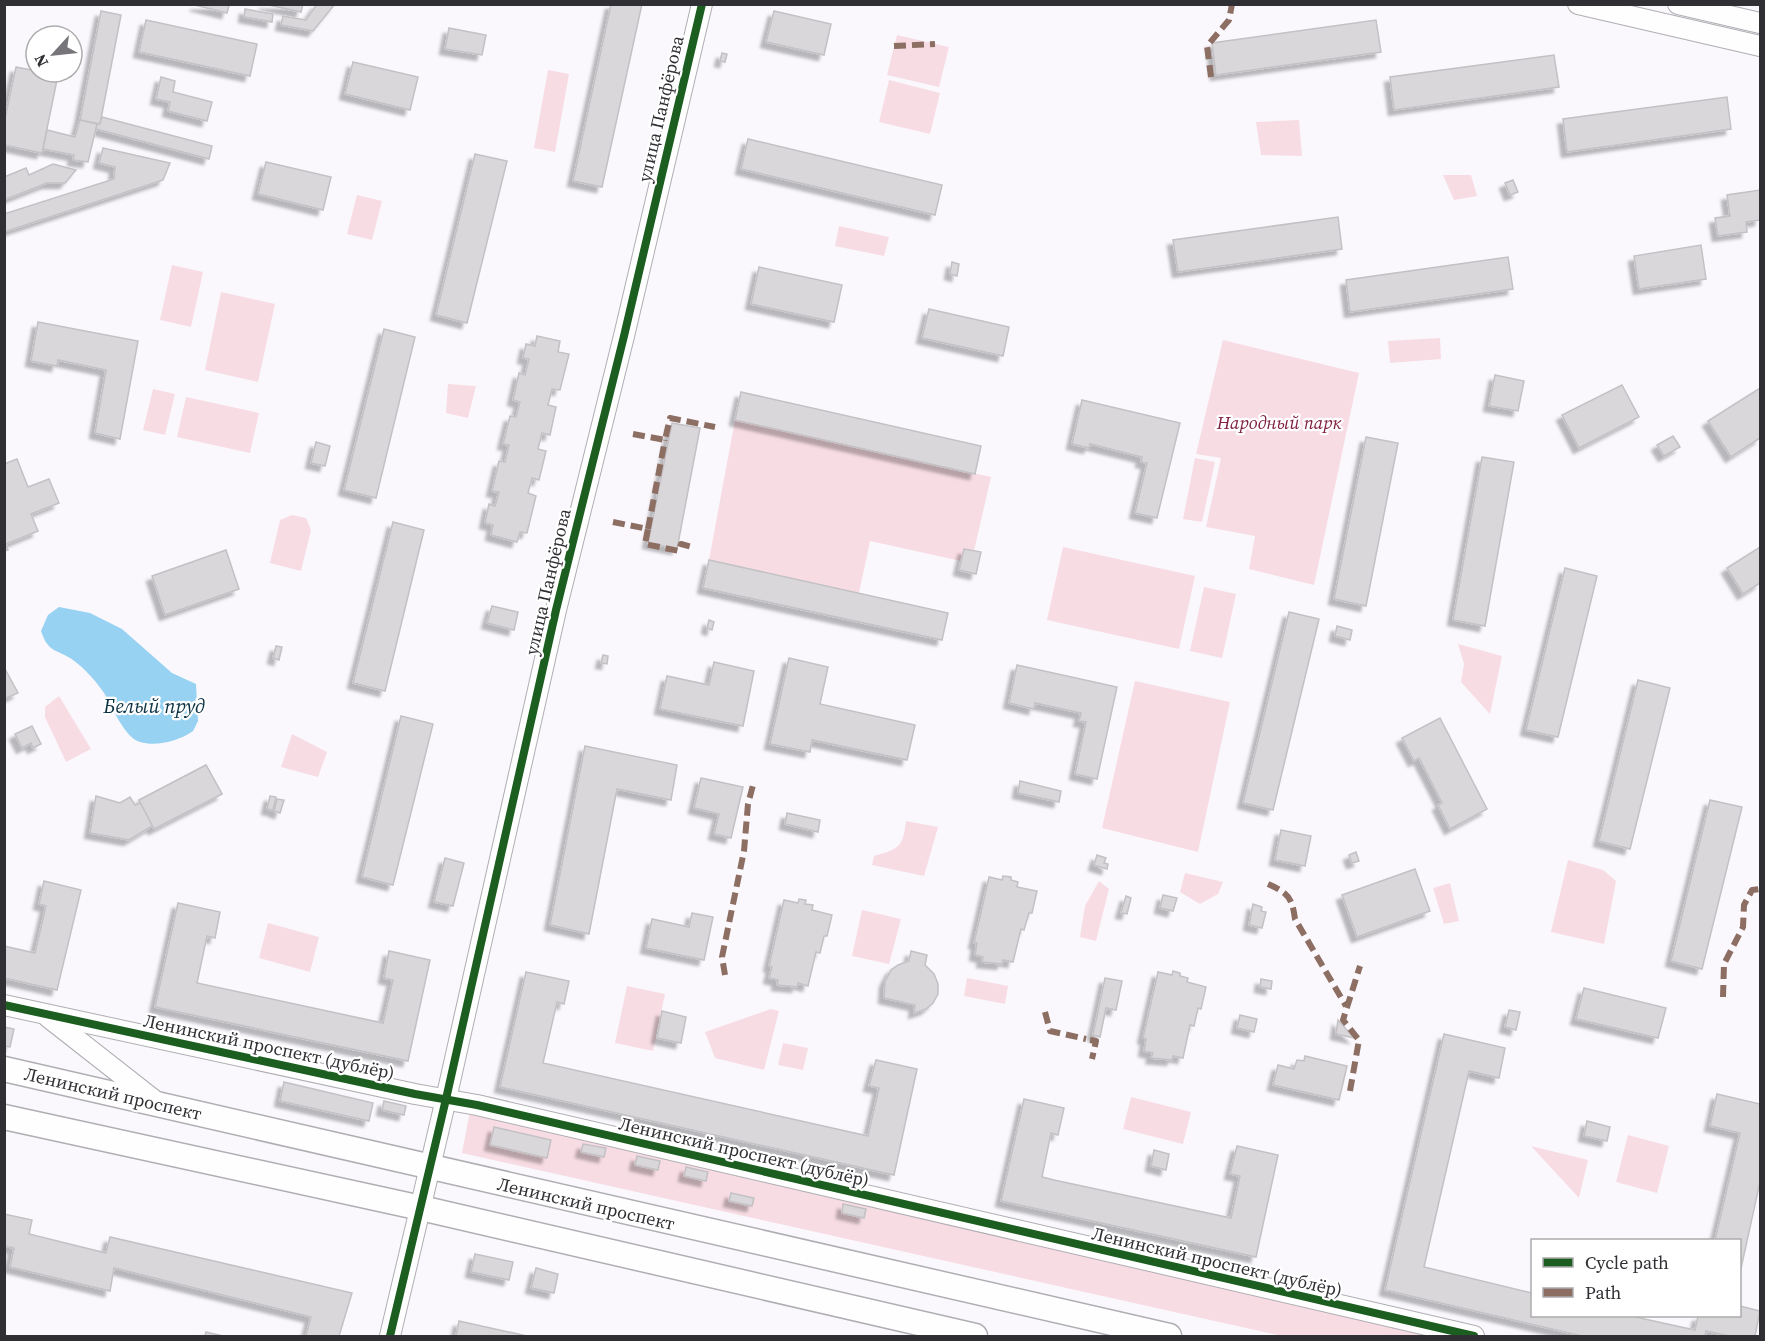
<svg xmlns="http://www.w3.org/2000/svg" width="1765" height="1341" font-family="'Source Serif 4',serif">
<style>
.green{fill:#f8dce4}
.water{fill:#98d2f2}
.building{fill:#dad7da;stroke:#c3c1c4;stroke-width:1.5;filter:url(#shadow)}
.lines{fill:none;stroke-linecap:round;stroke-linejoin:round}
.tertiary-casing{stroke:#afaeb2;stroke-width:22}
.primary-casing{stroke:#afaeb2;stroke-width:27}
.tertiary{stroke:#fefeff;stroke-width:20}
.primary{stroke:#fefeff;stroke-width:24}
.quiet{stroke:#8d6e63;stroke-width:6;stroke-dasharray:12 6;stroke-linecap:butt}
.cycleway-casing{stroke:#fff;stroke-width:11}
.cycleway{stroke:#1b5e20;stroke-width:8}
.labels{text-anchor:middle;stroke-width:4.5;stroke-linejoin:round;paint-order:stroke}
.street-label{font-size:18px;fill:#302f33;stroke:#fff}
.park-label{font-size:18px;font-style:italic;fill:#802142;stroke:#fff}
.water-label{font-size:20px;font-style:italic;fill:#0a3143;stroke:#fff}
</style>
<defs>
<filter id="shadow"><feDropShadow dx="-5.5" dy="5.5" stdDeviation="1.5" flood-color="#0004"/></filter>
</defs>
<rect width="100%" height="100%" fill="#faf8fd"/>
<g class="green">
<path d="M 897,35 L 949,47 L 939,87 L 887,75 Z"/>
<path d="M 548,70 L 569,74 L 555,152 L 534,148 Z"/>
<path d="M 889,80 L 940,93 L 930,134 L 879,122 Z"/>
<path d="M 1299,120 L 1302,156 L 1261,155 L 1256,122 Z"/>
<path d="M 1443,175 L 1471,175 L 1477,196 L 1454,200 Z"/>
<path d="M 357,195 L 382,201 L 372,240 L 347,234 Z"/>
<path d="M 839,226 L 889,237 L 884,256 L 835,246 Z"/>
<path d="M 172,265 L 203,272 L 191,327 L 160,320 Z"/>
<path d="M 221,292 L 275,304 L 258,382 L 205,370 Z"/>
<path d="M 1440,338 L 1441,359 L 1390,363 L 1388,341 Z"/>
<path d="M 1223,340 L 1359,373 L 1314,585 L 1249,569 L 1255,536 L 1206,527 L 1221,458 L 1196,454 Z"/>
<path d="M 448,384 L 476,386 L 468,418 L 446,413 Z"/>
<path d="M 153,389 L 175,394 L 165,435 L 143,430 Z"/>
<path d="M 186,397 L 259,413 L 250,453 L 177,437 Z"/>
<path d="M 735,420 L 991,477 L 974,551 L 964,549 L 961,561 L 870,541 L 859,593 L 709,560 Z"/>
<path d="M 1195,458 L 1215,462 L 1202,522 L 1183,519 Z"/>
<path d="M 292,515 L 306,518 L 311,530 L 301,571 L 270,563 L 280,520 Z"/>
<path d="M 1063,547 L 1195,576 L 1179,649 L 1047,620 Z"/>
<path d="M 1204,587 L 1236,594 L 1222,658 L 1190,651 Z"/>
<path d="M 1458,644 L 1502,656 L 1490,714 L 1461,682 L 1464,664 Z"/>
<path d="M 1135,681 L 1230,702 L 1198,852 L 1102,828 Z"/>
<path d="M 59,696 L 91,749 L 66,762 L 45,717 L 45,707 Z"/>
<path d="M 292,734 L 327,752 L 318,777 L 281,767 Z"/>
<path d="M 906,821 L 938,827 L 924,876 L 872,865 L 874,856 C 899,849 903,847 906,821 Z"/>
<path d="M 1568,860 L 1603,870 L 1616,881 L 1604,944 L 1551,932 Z"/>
<path d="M 1185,873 L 1223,882 L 1218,894 L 1200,904 L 1180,892 Z"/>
<path d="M 1099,881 L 1109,889 L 1096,941 L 1080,937 L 1085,906 Z"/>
<path d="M 1450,883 L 1459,921 L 1444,924 L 1433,888 Z"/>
<path d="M 862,910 L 901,919 L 889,964 L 852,956 Z"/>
<path d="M 268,923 L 319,937 L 310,972 L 259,958 Z"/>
<path d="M 967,978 L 1008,986 L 1005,1004 L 964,996 Z"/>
<path d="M 627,986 L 665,994 L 653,1051 L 615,1043 Z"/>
<path d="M 771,1009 L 779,1011 L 764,1070 L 715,1058 L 705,1032 Z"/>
<path d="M 783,1043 L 808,1048 L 803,1070 L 778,1065 Z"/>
<path d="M 1131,1097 L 1191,1112 L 1183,1144 L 1123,1129 Z"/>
<path d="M 470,1111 L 1450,1336 L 1282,1336 L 462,1153 Z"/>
<path d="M 1628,1135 L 1669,1146 L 1657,1193 L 1616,1182 Z"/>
<path d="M 1531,1146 L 1588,1160 L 1579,1198 Z"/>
</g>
<path class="water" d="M 59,607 L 90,613 L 122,629 L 172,673 L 196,684 L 198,721 L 193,731 C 179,741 156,747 140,742 C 123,737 112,704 102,690 C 94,679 84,668 73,660 C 57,649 48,653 41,631 L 48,615 Z"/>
<g class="building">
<path d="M 223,4 L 229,6 L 227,13 L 195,5 Z"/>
<path d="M 264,4 L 303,4 L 301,12 Z"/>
<path d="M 317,4 L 335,4 L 313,31 L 281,25 L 283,16 L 306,20 Z"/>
<path d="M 611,4 L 642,4 L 602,187 L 573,181 Z"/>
<path d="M 245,9 L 273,14 L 272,22 L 244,17 Z"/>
<path d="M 101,11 L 121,15 L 100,124 L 80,120 Z"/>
<path d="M 774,11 L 831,24 L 824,55 L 766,42 Z"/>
<path d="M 146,20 L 257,44 L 250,76 L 139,52 Z"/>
<path d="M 1376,20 L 1381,52 L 1216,75 L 1212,43 Z"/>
<path d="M 449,28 L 486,35 L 482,55 L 445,49 Z"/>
<path d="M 722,53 L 727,54 L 725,62 L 720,61 Z"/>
<path d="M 1554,55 L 1559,87 L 1394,110 L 1390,77 Z"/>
<path d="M 353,62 L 418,77 L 410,110 L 345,94 Z"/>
<path d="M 16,67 L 58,75 L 42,153 L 4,145 L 4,123 Z"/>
<path d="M 161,77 L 175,81 L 173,92 L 212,102 L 207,121 L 168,111 L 170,102 L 156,99 Z"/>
<path d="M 1727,97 L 1731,129 L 1567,152 L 1563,119 Z"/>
<path d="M 102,117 L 212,146 L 209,159 L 96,129 L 97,124 L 100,124 Z"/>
<path d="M 80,120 L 97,124 L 88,162 L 73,160 L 74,155 L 43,149 L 47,130 L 75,137 Z"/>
<path d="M 748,139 L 942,185 L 935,215 L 741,169 Z"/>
<path d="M 103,148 L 170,163 L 163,180 L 4,232 L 4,214 L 114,179 L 115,167 L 99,163 Z"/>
<path d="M 475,154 L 507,161 L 467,323 L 436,315 Z"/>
<path d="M 266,162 L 331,177 L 323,210 L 258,194 Z"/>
<path d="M 53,164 L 76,170 L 65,183 L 47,183 L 4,200 L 4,177 L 26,168 L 29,175 Z"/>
<path d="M 1513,180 L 1518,192 L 1510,195 L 1505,183 Z"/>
<path d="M 1760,190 L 1760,220 L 1746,222 L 1747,232 L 1718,236 L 1715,218 L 1730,216 L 1727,195 Z"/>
<path d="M 1338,217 L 1342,249 L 1178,272 L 1173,240 Z"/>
<path d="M 1701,245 L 1706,279 L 1639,289 L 1634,256 Z"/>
<path d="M 1508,257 L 1513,289 L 1350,312 L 1346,280 Z"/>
<path d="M 952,262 L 959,264 L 957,276 L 950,274 Z"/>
<path d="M 759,267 L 842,285 L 834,322 L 751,304 Z"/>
<path d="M 929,309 L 1009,327 L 1003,356 L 922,338 Z"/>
<path d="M 38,322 L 138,341 L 120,439 L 95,433 L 106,370 L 58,360 L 57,366 L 31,361 Z"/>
<path d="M 384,329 L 415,337 L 376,498 L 344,490 Z"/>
<path d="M 537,336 L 560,341 L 558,352 L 569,354 L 560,390 L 552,389 L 548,405 L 556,407 L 550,435 L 542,433 L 538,449 L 546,451 L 539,480 L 532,478 L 528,493 L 536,496 L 527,533 L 520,532 L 517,542 L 491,535 L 493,525 L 485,523 L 489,504 L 495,506 L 499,492 L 492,491 L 499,461 L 505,462 L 509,445 L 503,444 L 510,416 L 516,417 L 520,402 L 513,400 L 519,373 L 525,375 L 529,359 L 523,358 L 526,344 L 535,346 Z"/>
<path d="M 1495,375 L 1524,381 L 1518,411 L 1489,406 Z"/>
<path d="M 1622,385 L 1639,417 L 1579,448 L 1562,415 Z"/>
<path d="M 1760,388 L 1760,438 L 1731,457 L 1708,421 Z"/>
<path d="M 741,392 L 981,446 L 975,474 L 735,420 Z"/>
<path d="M 1082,400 L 1180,423 L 1157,518 L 1135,513 L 1147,463 L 1141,462 L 1142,457 L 1090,444 L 1089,448 L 1072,444 Z"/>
<path d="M 672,423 L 700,428 L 677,549 L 648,543 Z"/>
<path d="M 1673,436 L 1680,447 L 1664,456 L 1657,445 Z"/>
<path d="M 1366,437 L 1398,443 L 1366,606 L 1334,599 Z"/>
<path d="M 316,442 L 330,446 L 325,466 L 311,463 Z"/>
<path d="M 1482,457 L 1514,462 L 1485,626 L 1453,620 Z"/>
<path d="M 17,459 L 28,487 L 49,479 L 59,503 L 31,514 L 38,531 L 6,544 L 8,550 L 4,551 L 4,464 Z"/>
<path d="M 393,522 L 424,530 L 385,691 L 353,683 Z"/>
<path d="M 1760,547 L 1760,583 L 1743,594 L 1727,568 Z"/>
<path d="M 964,549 L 981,552 L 976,574 L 959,570 Z"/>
<path d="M 226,550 L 239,589 L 165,615 L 152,576 Z"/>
<path d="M 709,560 L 948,613 L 942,640 L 703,588 Z"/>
<path d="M 1565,568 L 1597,576 L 1558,737 L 1526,730 Z"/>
<path d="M 492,606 L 518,612 L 514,630 L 487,623 Z"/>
<path d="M 1289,612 L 1319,619 L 1273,810 L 1243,803 Z"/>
<path d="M 709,620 L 714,622 L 712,630 L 707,628 Z"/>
<path d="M 1337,626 L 1352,630 L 1350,640 L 1335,636 Z"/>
<path d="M 276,646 L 282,647 L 279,660 L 273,658 Z"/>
<path d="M 603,655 L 608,656 L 607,664 L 601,663 Z"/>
<path d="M 789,658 L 828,667 L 820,704 L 915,725 L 907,760 L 812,740 L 810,752 L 770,744 Z"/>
<path d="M 714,662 L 754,671 L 743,726 L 660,709 L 667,676 L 709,685 Z"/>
<path d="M 1017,665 L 1117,687 L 1097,779 L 1075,774 L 1086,722 L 1079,721 L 1081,713 L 1035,703 L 1034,709 L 1009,703 Z"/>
<path d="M 4,667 L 18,693 L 4,699 Z"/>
<path d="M 1638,680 L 1670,688 L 1630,849 L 1599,841 Z"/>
<path d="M 401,716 L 433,724 L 393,885 L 362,877 Z"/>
<path d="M 1440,718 L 1487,809 L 1450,829 L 1438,805 L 1442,803 L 1434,787 L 1419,758 L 1414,761 L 1402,738 Z"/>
<path d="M 32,726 L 41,744 L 33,748 L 31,743 L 22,748 L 15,734 Z"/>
<path d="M 585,746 L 677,765 L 671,800 L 617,789 L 589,934 L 550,925 Z"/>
<path d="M 206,765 L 222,794 L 154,829 L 152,826 L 129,840 L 90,833 L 96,796 L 120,803 L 130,797 L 135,805 L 140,803 L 139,800 Z"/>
<path d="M 206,765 L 222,794 L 154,829 L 139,800 Z"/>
<path d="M 701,778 L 743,787 L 731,838 L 714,834 L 719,814 L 694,808 Z"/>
<path d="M 1020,781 L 1061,791 L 1059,802 L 1018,793 Z"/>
<path d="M 270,796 L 276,797 L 273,810 L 267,809 Z"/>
<path d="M 277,799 L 284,800 L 280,813 L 274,811 Z"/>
<path d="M 1710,800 L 1742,807 L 1702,969 L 1671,961 Z"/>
<path d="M 787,813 L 820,820 L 818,832 L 785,824 Z"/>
<path d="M 1281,830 L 1311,836 L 1305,866 L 1275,860 Z"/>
<path d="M 1356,852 L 1359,861 L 1352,863 L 1349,855 Z"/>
<path d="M 1097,855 L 1106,858 L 1104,863 L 1108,864 L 1107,869 L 1094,865 Z"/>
<path d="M 445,858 L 464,863 L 453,906 L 434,902 Z"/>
<path d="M 1415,869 L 1430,911 L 1357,937 L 1342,895 Z"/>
<path d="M 1003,876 L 1011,877 L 1011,880 L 1018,882 L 1017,887 L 1037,891 L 1032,913 L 1029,913 L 1024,930 L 1021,929 L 1013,962 L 1003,960 L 1002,964 L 982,962 L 983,957 L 975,955 L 977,943 L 974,943 L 989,877 L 1002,880 Z"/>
<path d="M 44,881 L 81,890 L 57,990 L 4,978 L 4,946 L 35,953 L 46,906 L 39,904 Z"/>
<path d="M 1163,895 L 1177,898 L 1173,911 L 1160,908 Z"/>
<path d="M 1126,896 L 1131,898 L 1127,914 L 1121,913 Z"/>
<path d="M 799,899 L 806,900 L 805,904 L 813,905 L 812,910 L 832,915 L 827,936 L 824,936 L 820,953 L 816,952 L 808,986 L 798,983 L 797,987 L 777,985 L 778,980 L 769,978 L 772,967 L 769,966 L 784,900 L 798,903 Z"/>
<path d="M 178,903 L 220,912 L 215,938 L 207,936 L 197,983 L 383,1023 L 393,980 L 384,978 L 389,951 L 430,960 L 408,1061 L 155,1007 Z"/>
<path d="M 1253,904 L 1262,907 L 1261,911 L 1266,912 L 1262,928 L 1249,925 Z"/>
<path d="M 692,913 L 713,917 L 704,960 L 646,948 L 652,919 L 689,927 Z"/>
<path d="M 911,951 L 927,955 L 925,965 L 934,974 L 938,984 L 938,994 L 933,1003 L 926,1009 L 914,1013 L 915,1005 L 884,998 L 885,982 L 891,970 L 898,965 L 909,961 Z"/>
<path d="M 1173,971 L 1180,973 L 1180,976 L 1188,978 L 1187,982 L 1206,987 L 1201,1009 L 1198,1008 L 1194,1026 L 1190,1025 L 1183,1058 L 1173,1056 L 1172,1060 L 1151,1058 L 1153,1053 L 1144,1051 L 1146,1039 L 1143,1038 L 1158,972 L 1172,975 Z"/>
<path d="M 526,972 L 569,981 L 564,1004 L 557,1002 L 543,1063 L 868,1136 L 879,1088 L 869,1086 L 876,1060 L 917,1069 L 894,1175 L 500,1087 Z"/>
<path d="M 1105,978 L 1122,981 L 1116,1010 L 1106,1008 L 1100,1037 L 1093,1035 Z"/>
<path d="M 1261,979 L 1272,981 L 1271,989 L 1260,987 Z"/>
<path d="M 1584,988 L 1666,1008 L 1658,1038 L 1576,1019 Z"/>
<path d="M 1509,1010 L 1520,1012 L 1516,1030 L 1505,1027 Z"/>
<path d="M 662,1011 L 686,1017 L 681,1043 L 657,1038 Z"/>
<path d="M 1240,1015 L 1257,1019 L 1254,1032 L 1237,1028 Z"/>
<path d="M 1338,1020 L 1354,1038 L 1336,1034 Z"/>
<path d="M 4,1027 L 14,1029 L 10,1047 L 4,1046 Z"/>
<path d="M 1444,1034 L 1505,1048 L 1499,1078 L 1469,1071 L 1424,1267 L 1532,1293 L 1532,1316 L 1631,1316 L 1695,1330 L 1698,1316 L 1740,1316 L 1740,1306 L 1760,1311 L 1755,1336 L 1729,1336 L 1706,1331 L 1705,1336 L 1582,1336 L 1385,1290 Z"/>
<path d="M 1305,1056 L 1347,1066 L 1339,1100 L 1273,1085 L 1278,1065 L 1294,1069 L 1297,1060 L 1304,1061 Z"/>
<path d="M 284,1082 L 373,1103 L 369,1121 L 280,1101 Z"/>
<path d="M 1717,1094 L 1760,1104 L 1760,1182 L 1740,1273 L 1740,1240 L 1715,1240 L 1740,1133 L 1710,1126 Z"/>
<path d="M 1024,1099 L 1064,1108 L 1058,1135 L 1051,1133 L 1042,1177 L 1054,1180 L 1231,1218 L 1240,1176 L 1230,1174 L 1237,1146 L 1278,1155 L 1256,1257 L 1001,1201 Z"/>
<path d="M 384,1101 L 406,1106 L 404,1115 L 382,1110 Z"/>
<path d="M 1587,1121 L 1610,1127 L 1607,1141 L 1584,1136 Z"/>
<path d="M 494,1127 L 551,1140 L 547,1158 L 490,1145 Z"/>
<path d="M 583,1144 L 606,1148 L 604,1157 L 581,1152 Z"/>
<path d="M 1154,1150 L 1169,1154 L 1166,1170 L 1151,1166 Z"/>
<path d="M 637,1156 L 660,1161 L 658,1170 L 635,1165 Z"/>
<path d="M 686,1167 L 708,1172 L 706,1181 L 684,1176 Z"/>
<path d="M 731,1193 L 754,1198 L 752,1206 L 729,1201 Z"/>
<path d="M 843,1204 L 866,1209 L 864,1218 L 842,1213 Z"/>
<path d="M 4,1214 L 32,1220 L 29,1234 L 106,1253 L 110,1237 L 352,1293 L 339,1336 L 306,1336 L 311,1317 L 114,1268 L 110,1291 L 10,1267 L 14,1248 L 4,1246 Z"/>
<path d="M 475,1254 L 513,1262 L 509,1280 L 471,1272 Z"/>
<path d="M 536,1268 L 558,1274 L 554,1293 L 531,1288 Z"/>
<path d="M 459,1321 L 527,1336 L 456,1336 Z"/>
<path d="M 206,1332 L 223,1336 L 205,1336 Z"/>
</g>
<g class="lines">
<defs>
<g id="tertiary">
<path d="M 1578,4 L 1760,46"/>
<path d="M 1678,4 L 1760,23"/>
<path d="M 4,1005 L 415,1094 L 477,1105 L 1474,1336"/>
<path d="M 48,1017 L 159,1104"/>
<path d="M 390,1336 L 446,1099 L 556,610 L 624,336 L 702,4"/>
</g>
<g id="primary">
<path d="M 4,1069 L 1169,1336"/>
<path d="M 4,1117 L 421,1208 L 975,1336"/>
</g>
</defs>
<use href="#tertiary" class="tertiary-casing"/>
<use href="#primary" class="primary-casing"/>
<use href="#tertiary" class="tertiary"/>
<use href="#primary" class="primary"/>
<g class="quiet">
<path d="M 894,46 L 935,44"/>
<path d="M 1211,77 L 1207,46 L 1229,20 L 1232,4"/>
<path d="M 633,434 L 665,440 L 670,418 L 715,427"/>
<path d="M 613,522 L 648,529 L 645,544 L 679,551 L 681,544 L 692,547"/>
<path d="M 648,529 L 665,440"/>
<path d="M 1268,884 C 1288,893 1292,897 1295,919 L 1346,1006"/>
<path d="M 725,975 L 722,957 L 744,851 L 748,804 L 753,785"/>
<path d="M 1723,997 L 1724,964 L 1743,927 L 1744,905 L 1752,890 L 1760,889"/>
<path d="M 1045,1012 L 1050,1031 L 1086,1039"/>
<path d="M 1090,1040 L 1096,1041 L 1092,1059"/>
<path d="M 1350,1091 L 1359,1040 L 1343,1020 L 1360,966"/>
</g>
<defs>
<g id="cycleway">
<path d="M 4,1005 L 415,1094 L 477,1105 L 1474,1336"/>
<path d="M 390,1336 L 446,1099 L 556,610 L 624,336 L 702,4"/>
</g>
</defs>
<use href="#cycleway" class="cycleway-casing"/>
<use href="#cycleway" class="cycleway"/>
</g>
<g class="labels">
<g class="street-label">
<text transform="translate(661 109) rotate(-77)" y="6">улица Панфёрова</text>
<text transform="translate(548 582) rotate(-77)" y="6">улица Панфёрова</text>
<text transform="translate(269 1047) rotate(12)" y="6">Ленинский проспект (дублёр)</text>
<text transform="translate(113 1094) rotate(13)" y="6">Ленинский проспект</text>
<text transform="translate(744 1152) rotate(13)" y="6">Ленинский проспект (дублёр)</text>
<text transform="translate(586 1204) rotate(13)" y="6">Ленинский проспект</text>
<text transform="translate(1217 1262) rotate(13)" y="6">Ленинский проспект (дублёр)</text>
</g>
<g class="park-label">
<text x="1279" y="429">Народный парк</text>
</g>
<g class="water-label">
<text x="154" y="713">Белый пруд</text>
</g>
</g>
<rect width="1765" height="1341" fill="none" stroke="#302f33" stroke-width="12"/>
<rect x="1531" y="1239" width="210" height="78" fill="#ffffff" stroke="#acacad" stroke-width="1.5"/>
<rect x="1543" y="1258" width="30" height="9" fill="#1b5e20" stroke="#acacad" stroke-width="1.5"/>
<text x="1585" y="1269" font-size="18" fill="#302f33">Cycle path</text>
<rect x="1543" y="1288" width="30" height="9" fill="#8d6e63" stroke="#acacad" stroke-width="1.5"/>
<text x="1585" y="1299" font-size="18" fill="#302f33">Path</text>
<g transform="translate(54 54) rotate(243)"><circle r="28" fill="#ffffff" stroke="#acacad" stroke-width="1.5"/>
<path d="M0-4.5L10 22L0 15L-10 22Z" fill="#77757a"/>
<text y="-9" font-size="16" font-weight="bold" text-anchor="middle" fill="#302f33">N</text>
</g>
</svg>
